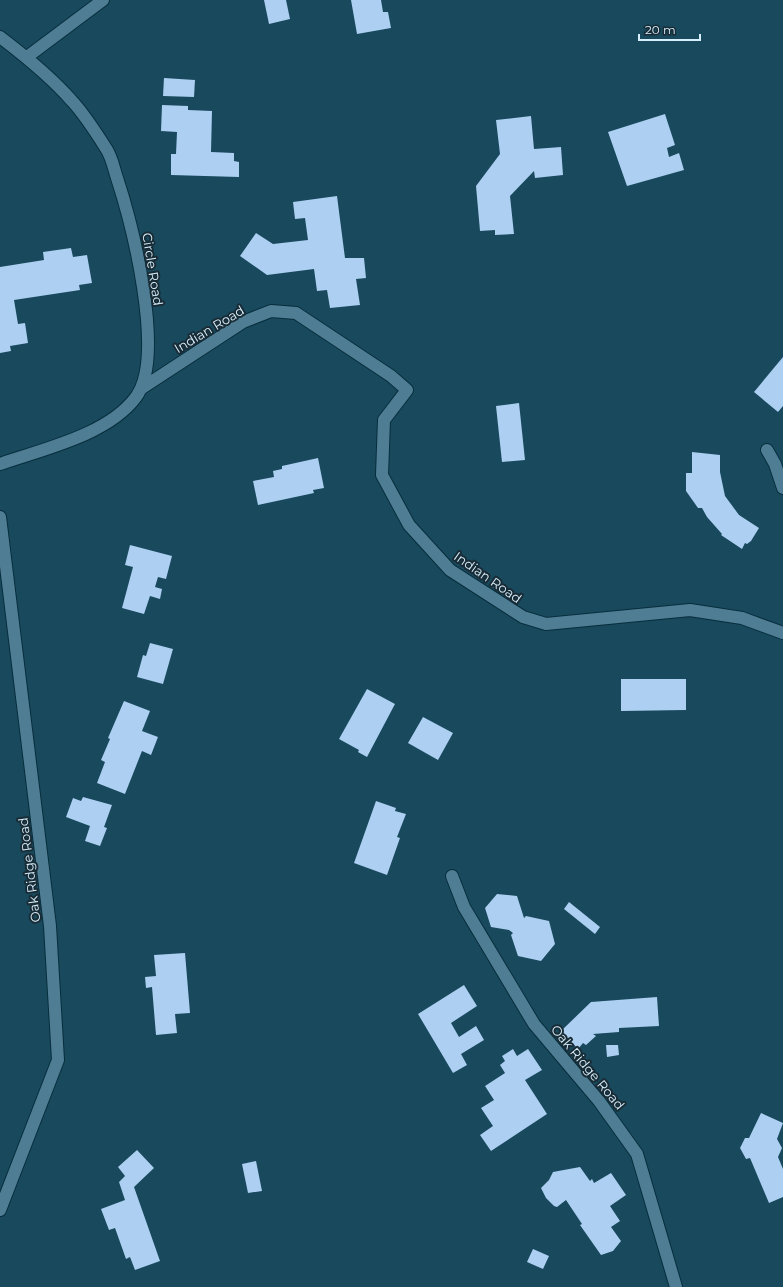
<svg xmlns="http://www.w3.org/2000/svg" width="783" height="1287" font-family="Montserrat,sans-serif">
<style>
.building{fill:#adcff2}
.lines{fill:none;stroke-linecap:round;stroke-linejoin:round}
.minor-casing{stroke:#082e3d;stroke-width:14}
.minor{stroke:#4f7e94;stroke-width:12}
.labels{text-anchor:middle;stroke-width:4;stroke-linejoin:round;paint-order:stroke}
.street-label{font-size:13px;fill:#d7effc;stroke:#192c36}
</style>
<rect width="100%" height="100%" fill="#18495d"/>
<g class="building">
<path d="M 264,0 L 286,0 L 290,19 L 269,24 Z"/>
<path d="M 351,0 L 381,0 L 383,12 L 388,12 L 391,28 L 357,34 Z"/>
<path d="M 164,78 L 195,80 L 194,97 L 163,96 Z"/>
<path d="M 162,105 L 188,106 L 188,110 L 212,111 L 211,152 L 234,153 L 234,161 L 239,162 L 239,177 L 171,175 L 171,154 L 176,154 L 177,132 L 161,131 Z"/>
<path d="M 665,114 L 675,145 L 667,148 L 669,157 L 679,153 L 684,170 L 627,186 L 608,132 Z"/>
<path d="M 531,116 L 534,149 L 561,147 L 563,175 L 535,178 L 534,171 L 510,196 L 514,234 L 495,235 L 495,230 L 480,231 L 476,186 L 500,154 L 496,120 Z"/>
<path d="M 337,196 L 345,258 L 364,258 L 366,278 L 356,279 L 360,305 L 330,308 L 327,290 L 317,291 L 314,269 L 267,275 L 240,256 L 256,233 L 273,244 L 308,240 L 305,218 L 295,219 L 293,202 Z"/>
<path d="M 71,248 L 73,257 L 87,255 L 92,283 L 79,285 L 80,290 L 14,300 L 18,324 L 25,323 L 28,343 L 10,346 L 11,351 L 0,353 L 0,267 L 44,260 L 43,252 Z"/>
<path d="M 783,357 L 783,406 L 778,412 L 754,392 Z"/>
<path d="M 519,403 L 525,460 L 502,462 L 496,406 Z"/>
<path d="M 692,452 L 720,455 L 720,472 L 725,496 L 739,515 L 759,528 L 751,541 L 747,544 L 745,543 L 742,549 L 721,535 L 722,534 L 707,517 L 702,508 L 698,508 L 686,491 L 686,473 L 692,473 Z"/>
<path d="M 318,458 L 324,488 L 313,490 L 314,493 L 258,505 L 253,481 L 274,477 L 273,471 L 282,469 L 282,466 Z"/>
<path d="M 130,545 L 172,556 L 166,579 L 158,577 L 155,587 L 162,589 L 160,599 L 150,596 L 144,614 L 122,608 L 133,567 L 125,565 Z"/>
<path d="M 150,643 L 173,649 L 163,684 L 137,677 L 143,655 L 146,656 Z"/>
<path d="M 621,679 L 686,679 L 686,710 L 621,711 Z"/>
<path d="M 367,689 L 395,704 L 367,757 L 358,752 L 359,750 L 339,739 Z"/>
<path d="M 124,701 L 150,711 L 142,731 L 158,737 L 151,755 L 142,751 L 125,794 L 97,783 L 105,762 L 101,760 L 110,739 L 108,738 Z"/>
<path d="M 423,717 L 453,733 L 438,760 L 408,743 Z"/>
<path d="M 83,797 L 112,805 L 104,827 L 107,828 L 100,846 L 85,841 L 90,826 L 66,817 L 73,798 L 81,801 Z"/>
<path d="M 376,801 L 396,808 L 395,811 L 406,814 L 397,837 L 400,838 L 387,875 L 354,863 Z"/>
<path d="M 497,894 L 517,896 L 524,918 L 526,916 L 549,921 L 555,944 L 541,961 L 518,956 L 511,935 L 513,933 L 509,930 L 491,927 L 485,908 Z"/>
<path d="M 569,902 L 600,927 L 595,934 L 564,909 Z"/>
<path d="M 185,953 L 190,1013 L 175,1014 L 177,1033 L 156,1035 L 152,987 L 146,988 L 145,977 L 156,976 L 154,955 Z"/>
<path d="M 464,985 L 477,1006 L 451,1023 L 459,1037 L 476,1026 L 484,1040 L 461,1054 L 467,1065 L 453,1073 L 418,1014 Z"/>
<path d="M 657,997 L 659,1026 L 619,1028 L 619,1032 L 593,1034 L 596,1036 L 586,1045 L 583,1043 L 578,1049 L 561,1031 L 591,1002 Z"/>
<path d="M 606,1045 L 618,1045 L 619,1055 L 607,1057 Z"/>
<path d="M 513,1049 L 517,1056 L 528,1049 L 542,1070 L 525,1080 L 547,1114 L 491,1151 L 480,1135 L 493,1126 L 481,1108 L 494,1100 L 485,1086 L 505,1073 L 500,1065 L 505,1061 L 502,1056 Z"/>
<path d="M 761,1113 L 783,1123 L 777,1139 L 782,1148 L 778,1157 L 783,1169 L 783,1197 L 769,1203 L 750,1158 L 746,1159 L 740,1148 L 745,1138 L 749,1138 Z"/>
<path d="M 137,1150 L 154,1168 L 134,1187 L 160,1261 L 135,1270 L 130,1257 L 126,1259 L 115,1228 L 109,1230 L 101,1209 L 125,1200 L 119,1182 L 125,1176 L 118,1167 Z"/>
<path d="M 256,1161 L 262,1191 L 248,1193 L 242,1164 Z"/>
<path d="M 580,1167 L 590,1181 L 592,1179 L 594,1183 L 611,1173 L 626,1195 L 610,1206 L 620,1221 L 611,1227 L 621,1241 L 613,1251 L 601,1255 L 580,1225 L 582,1224 L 566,1200 L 557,1207 L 554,1206 L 546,1198 L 541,1188 L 549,1180 L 553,1172 Z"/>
<path d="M 533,1249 L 549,1256 L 543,1269 L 527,1262 Z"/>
</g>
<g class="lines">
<defs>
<g id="minor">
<path d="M 0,37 C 25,56 51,77 72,101 C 85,115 97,134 107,150 C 112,158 114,169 117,178 C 132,224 166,356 136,397 C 108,435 43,449 0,464"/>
<path d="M 27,57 L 103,0"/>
<path d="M 142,388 L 243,322 L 271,311 L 296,313 L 391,376 L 407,390 L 384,420 L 382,475 L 409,525 L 450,570 L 523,617 L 546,624 L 690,610 L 742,618 L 783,633"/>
<path d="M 767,450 L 775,464 L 783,488"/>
<path d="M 0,517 L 50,926 L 58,1060 L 0,1210"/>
<path d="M 452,876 L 464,907 L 534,1024 L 599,1101 L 637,1154 L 676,1287"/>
</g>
</defs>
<use href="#minor" class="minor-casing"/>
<use href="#minor" class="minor"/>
</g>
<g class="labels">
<g class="street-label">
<text transform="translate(153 269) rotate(81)" y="5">Circle Road</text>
<text transform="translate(209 329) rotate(-31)" y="5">Indian Road</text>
<text transform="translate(488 577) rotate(35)" y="5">Indian Road</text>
<text transform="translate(29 870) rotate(-97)" y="5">Oak Ridge Road</text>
<text transform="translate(588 1067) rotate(50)" y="5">Oak Ridge Road</text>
</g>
</g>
<path d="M639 34v6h61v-6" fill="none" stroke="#d7effc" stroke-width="2"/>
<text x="645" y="34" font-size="12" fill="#d7effc" stroke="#192c36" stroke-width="3" paint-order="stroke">20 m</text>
</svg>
